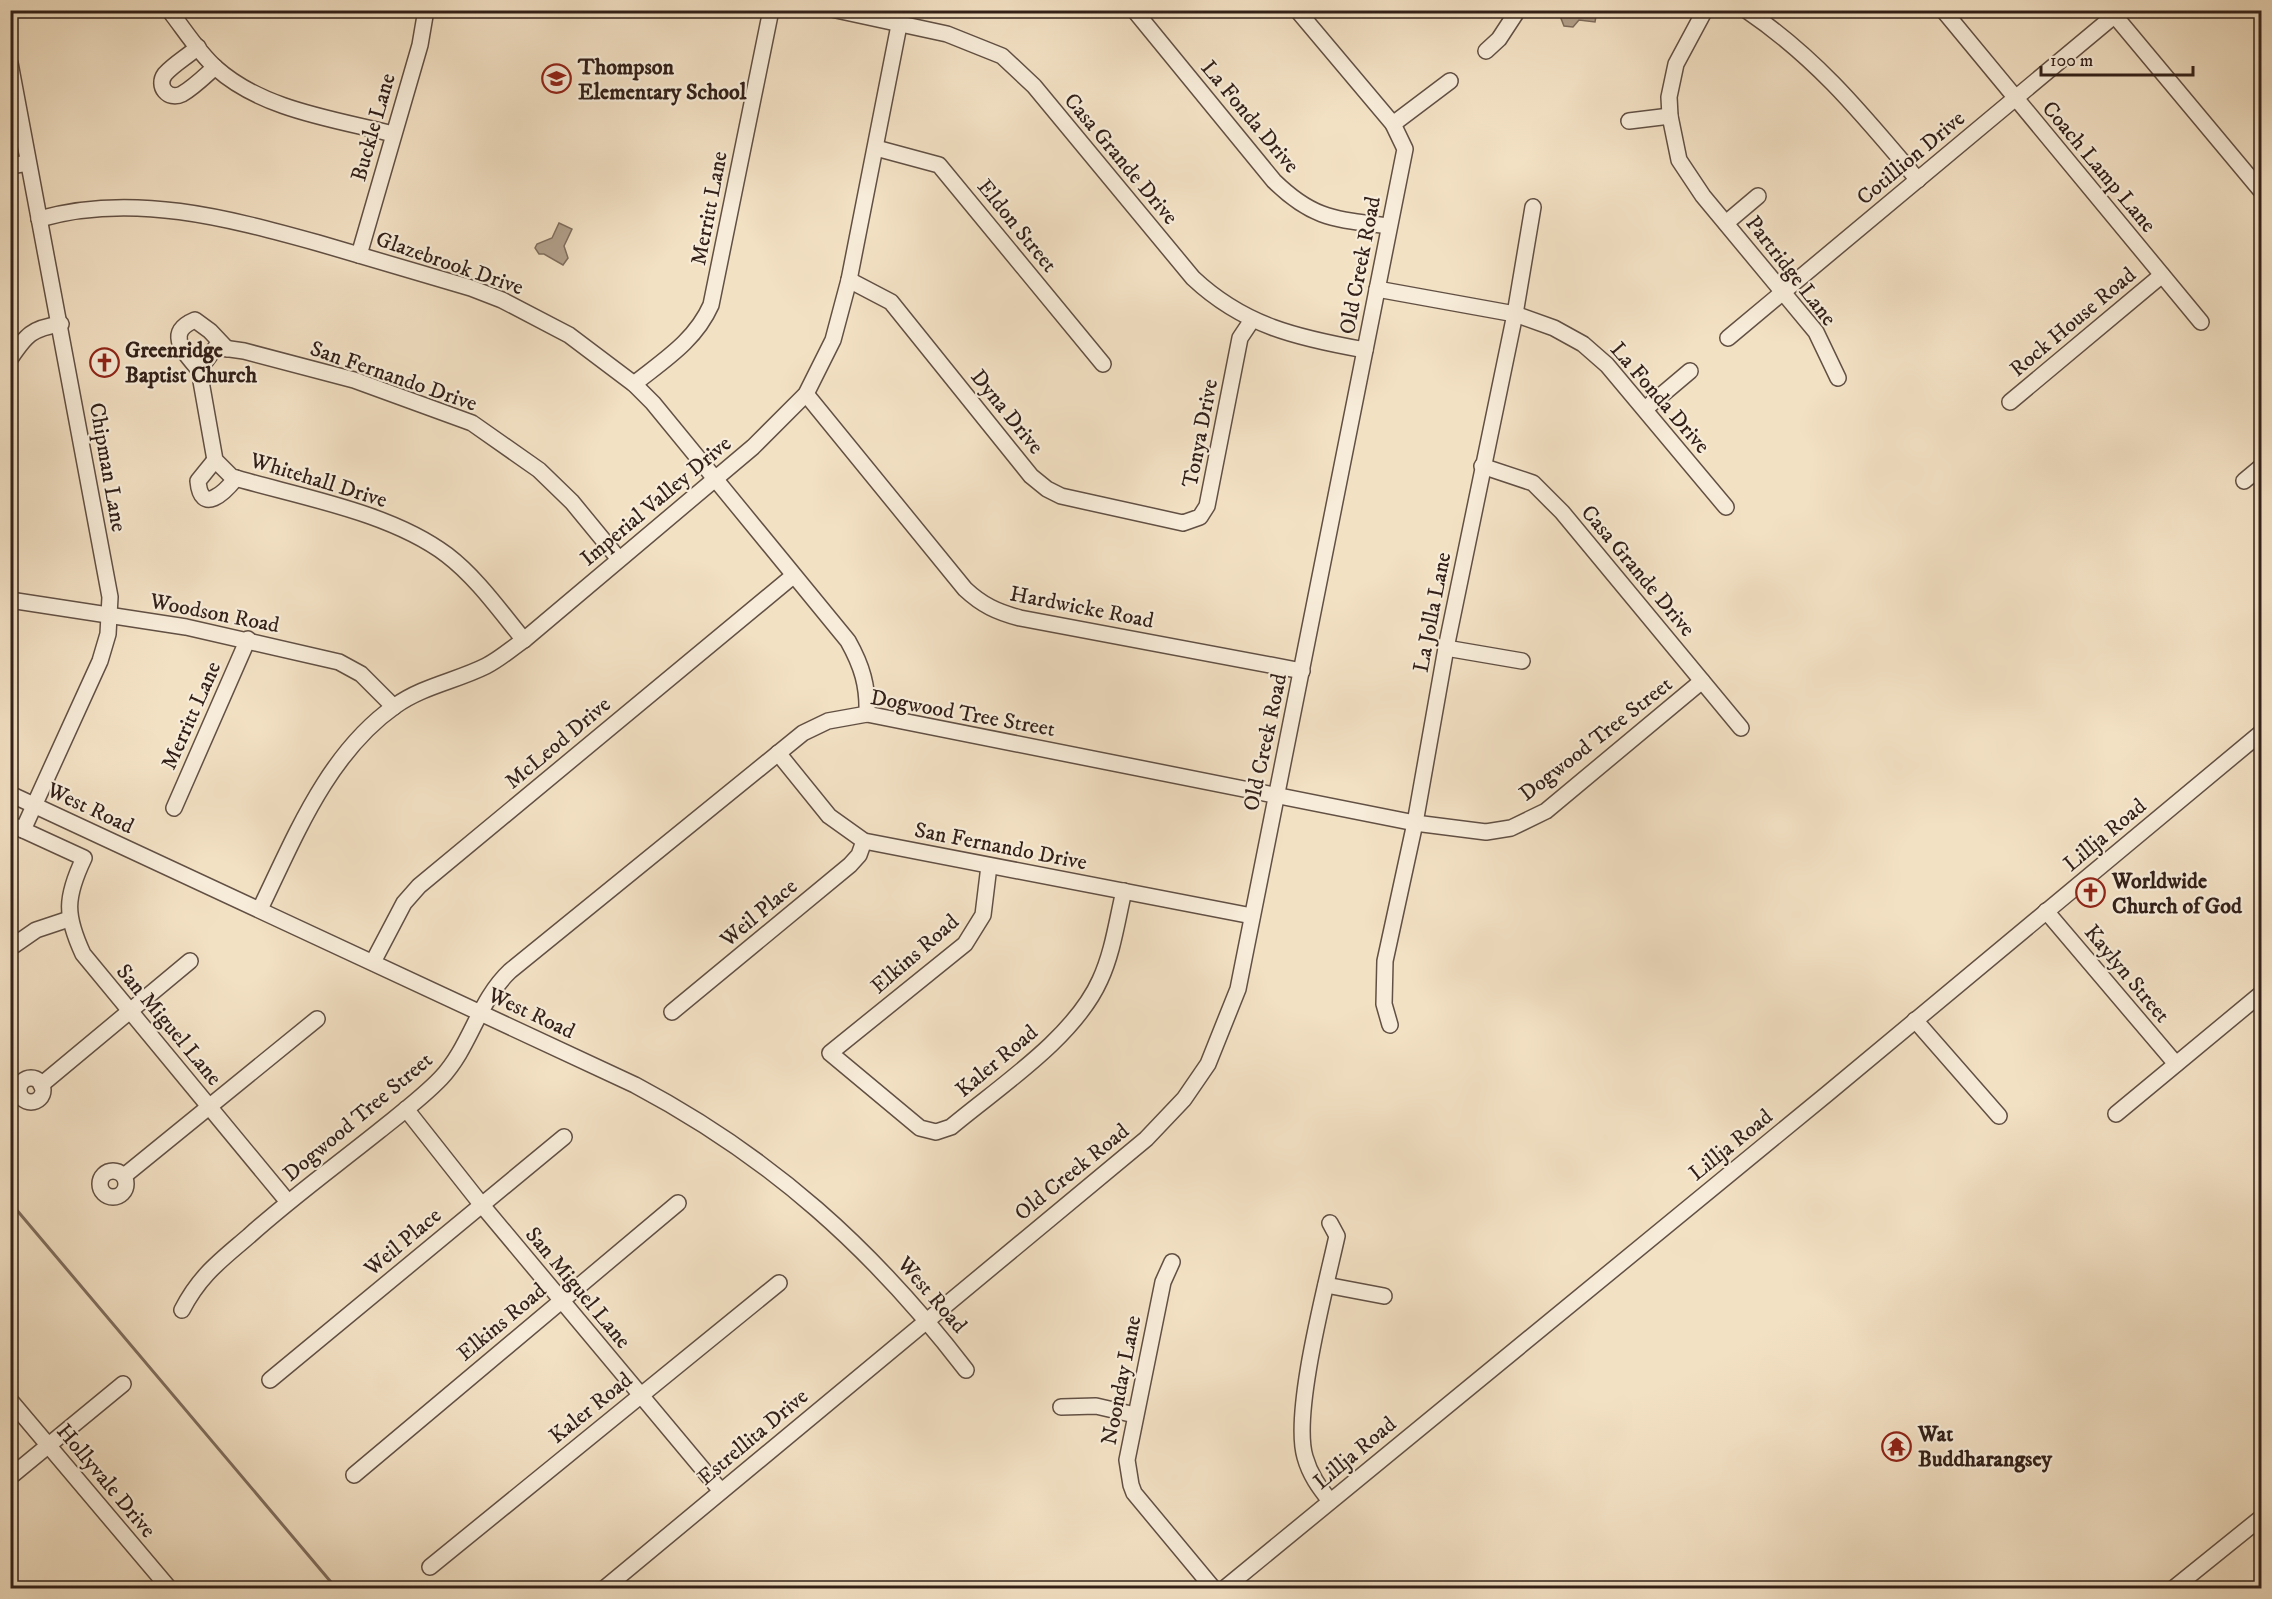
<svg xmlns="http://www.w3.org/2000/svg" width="2272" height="1599" font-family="'IM FELL DW Pica',serif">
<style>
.water{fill:#b19f8a;stroke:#7e6c5d;stroke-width:1.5}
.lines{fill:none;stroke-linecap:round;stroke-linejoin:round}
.stream{stroke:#7e6c5d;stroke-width:3}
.minor-casing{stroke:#625044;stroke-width:18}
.minor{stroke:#f7ecd9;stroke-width:15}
.labels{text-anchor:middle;stroke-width:4.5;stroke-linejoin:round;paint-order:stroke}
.poi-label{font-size:22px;font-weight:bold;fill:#322019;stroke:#f7ecd9;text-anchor:start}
.street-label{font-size:22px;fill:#322019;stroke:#f7ecd9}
</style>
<rect width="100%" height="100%" fill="#f3e1c4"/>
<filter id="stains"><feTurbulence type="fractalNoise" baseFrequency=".00333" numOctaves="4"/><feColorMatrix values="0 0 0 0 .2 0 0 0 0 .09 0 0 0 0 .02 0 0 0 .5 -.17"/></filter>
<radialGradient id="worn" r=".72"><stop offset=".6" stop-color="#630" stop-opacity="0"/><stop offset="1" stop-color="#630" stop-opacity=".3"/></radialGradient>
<g class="water">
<path d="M 1558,11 L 1597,11 L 1595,22 L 1579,20 L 1573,27 L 1564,26 Z"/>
<path d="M 559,223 L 572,229 L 564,246 L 568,258 L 563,265 L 544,254 L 539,254 L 535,248 L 537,244 L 552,238 Z"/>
</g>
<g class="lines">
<path class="stream" d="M 10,1202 L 336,1588"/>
<defs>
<g id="minor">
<path d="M 169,10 C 184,29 198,52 216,68 C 263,110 334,119 393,134"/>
<path d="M 836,10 L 947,34 L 1002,56 L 1034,86 L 1193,278 C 1244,326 1298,338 1365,350"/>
<path d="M 1134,10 L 1274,181 C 1314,220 1336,219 1388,226"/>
<path d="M 1705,10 L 1676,64 L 1669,97 L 1670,116 L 1679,160 L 1703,196 L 1816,332 L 1838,378"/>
<path d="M 1746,10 C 1818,59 1863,115 1918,180"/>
<path d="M 1943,10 L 2201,322"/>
<path d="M 2110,10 L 2262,192"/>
<path d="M 198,47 C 188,56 174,64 165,74 C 156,86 168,101 182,94 C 194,87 205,76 215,67"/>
<path d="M 1486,51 L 1499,39 L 1518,10"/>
<path d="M 10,63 L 110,597 L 108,634 L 100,661 L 23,830"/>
<path d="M 1629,121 L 1670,116"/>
<path d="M 1393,124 L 1450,81"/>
<path d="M 876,148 L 939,165 L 1103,364"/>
<path d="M 10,166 L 28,163"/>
<path d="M 39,219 C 132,192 228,218 318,243 C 369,258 420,273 471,288 L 502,300 L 569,335 L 634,384 L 653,403 L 848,641 C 862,666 868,686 867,714"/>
<path d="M 1726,223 L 1758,196"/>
<path d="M 359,255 L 420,45 L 426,10"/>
<path d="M 849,280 L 891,302 L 1031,476 L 1047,489 L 1061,496 L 1183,523 L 1200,517 L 1207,506 L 1240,338 L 1252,320"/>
<path d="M 1377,289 L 1515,314 L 1554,328 L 1583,344 L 1607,365 L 1726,507"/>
<path d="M 1728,338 L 2121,10"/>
<path d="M 10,359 C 26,335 32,328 61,324"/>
<path d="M 199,370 C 185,353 164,333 195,320 L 210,331 L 227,349"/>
<path d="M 634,384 C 664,360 695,341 711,305 L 771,10"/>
<path d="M 806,394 L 965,589 C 982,605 997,612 1020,618 L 1302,671"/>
<path d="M 2010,402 L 2162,275"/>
<path d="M 1645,409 L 1690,371"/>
<path d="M 215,460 L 198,481 C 201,516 225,492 236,478"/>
<path d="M 1482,466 L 1533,483 L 1562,512 L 1741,728"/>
<path d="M 2244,481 L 2262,466"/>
<path d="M 10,600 L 186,627 L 339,662 L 361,674 L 394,707"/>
<path d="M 524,640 C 500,611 477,578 447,555 C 390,512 300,497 232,477 L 215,460 L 199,370 L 216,347 L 244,351 L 354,380 L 472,423 L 539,470 L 572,502 L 618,558"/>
<path d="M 1446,648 L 1522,661"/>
<path d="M 778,753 L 829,816 L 864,841 L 1252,916"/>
<path d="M 10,794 L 635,1085 C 771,1157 873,1249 966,1370"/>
<path d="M 174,808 L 248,639"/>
<path d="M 10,824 L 84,858 C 65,898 65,915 83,954 L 288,1202"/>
<path d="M 989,866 L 983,915 L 965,944 L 830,1053 L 920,1128 L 936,1132 L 951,1127 C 1000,1086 1074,1038 1100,980 C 1113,952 1117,920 1124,891"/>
<path d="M 260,909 C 295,837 327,754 395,706 C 423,686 456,681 486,666 C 500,659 512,648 524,640 L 753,447 L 806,394 L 833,340 L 849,280 L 902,10"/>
<path d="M 2046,911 L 2176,1064"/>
<path d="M 10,948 L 36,930 L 69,919"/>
<path d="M 373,962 L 404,903 L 419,886 L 793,576"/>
<path d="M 672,1012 L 850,865 L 859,855 L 864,841"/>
<path d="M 1915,1020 L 1999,1116"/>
<path d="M 1390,1025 L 1384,1004 L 1385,961 L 1415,823 L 1446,648 L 1515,314 L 1533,207"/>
<circle cx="31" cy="1090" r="12"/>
<path d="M 41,1085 L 190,961"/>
<path d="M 406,1109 L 481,1204 L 721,1491"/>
<path d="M 2116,1114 L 2262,993"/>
<circle cx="113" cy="1184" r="13"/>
<path d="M 124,1176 L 317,1019"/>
<path d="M 1330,1223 L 1337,1236 C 1326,1286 1292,1413 1305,1457 C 1310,1475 1319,1487 1330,1501"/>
<path d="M 1172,1262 L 1163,1282 L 1127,1460 L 1131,1485 L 1134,1493 L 1213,1588"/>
<path d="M 1326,1285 L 1384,1296"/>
<path d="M 182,1310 C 200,1275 220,1261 249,1236 C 290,1199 334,1167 379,1131 C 400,1114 423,1097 441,1078 C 471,1046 478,1001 510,971 L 803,733 L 828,721 L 867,714 L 1415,823 L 1486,832 L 1511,828 L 1546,811 L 1702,681"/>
<path d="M 270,1380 L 564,1137"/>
<path d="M 10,1400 L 169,1588"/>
<path d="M 1061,1407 L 1096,1406 L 1135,1415"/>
<path d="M 354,1475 L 678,1203"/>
<path d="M 10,1477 L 123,1384"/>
<path d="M 430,1567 L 779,1283"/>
<path d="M 605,1588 L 1146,1139 L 1184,1099 L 1208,1064 L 1238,989 L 1405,149 L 1393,124 L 1297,10"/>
<path d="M 1225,1588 L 1827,1094 L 2262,732"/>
<path d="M 2174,1588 L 2262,1517"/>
</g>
</defs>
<use href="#minor" class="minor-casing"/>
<use href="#minor" class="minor"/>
</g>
<defs>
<symbol id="school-ring" viewBox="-11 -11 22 22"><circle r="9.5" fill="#f7ecd9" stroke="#8f2418" stroke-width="1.5"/><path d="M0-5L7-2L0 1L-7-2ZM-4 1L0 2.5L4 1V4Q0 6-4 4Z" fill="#8f2418"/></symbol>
<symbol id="church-ring" viewBox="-11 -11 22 22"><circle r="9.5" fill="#f7ecd9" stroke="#8f2418" stroke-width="1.5"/><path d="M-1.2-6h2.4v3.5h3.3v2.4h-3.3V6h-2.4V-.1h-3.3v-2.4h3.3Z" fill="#8f2418"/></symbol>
<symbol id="temple-ring" viewBox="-11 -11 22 22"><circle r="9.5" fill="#f7ecd9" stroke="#8f2418" stroke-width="1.5"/><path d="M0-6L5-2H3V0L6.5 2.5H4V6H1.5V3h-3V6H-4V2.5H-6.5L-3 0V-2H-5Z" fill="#8f2418"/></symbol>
</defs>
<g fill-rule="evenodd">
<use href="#school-ring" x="540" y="62" width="33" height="33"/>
<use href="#church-ring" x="88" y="346" width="33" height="33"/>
<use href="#church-ring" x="2074" y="876" width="33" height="33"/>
<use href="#temple-ring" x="1880" y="1430" width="33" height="33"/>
</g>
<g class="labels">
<g class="poi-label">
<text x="578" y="74">Thompson<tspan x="578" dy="25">Elementary School</tspan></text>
<text x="125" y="357">Greenridge<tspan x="125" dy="25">Baptist Church</tspan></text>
<text x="2112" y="888">Worldwide<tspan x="2112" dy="25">Church of God</tspan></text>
<text x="1918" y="1441">Wat<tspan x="1918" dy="25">Buddharangsey</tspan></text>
</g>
<g class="street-label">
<text transform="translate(1251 116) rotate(50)" y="8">La Fonda Drive</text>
<text transform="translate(372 127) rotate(-74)" y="8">Buckle Lane</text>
<text transform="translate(1910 157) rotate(-40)" y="8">Cotillion Drive</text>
<text transform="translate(1122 158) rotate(50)" y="8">Casa Grande Drive</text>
<text transform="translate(2100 166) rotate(50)" y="8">Coach Lamp Lane</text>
<text transform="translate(708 208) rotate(-79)" y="8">Merritt Lane</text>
<text transform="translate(1018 225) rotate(51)" y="8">Eldon Street</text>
<text transform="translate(450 262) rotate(19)" y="8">Glazebrook Drive</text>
<text transform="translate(1359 265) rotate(-79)" y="8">Old Creek Road</text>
<text transform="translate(1792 270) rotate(52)" y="8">Partridge Lane</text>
<text transform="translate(2072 321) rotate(-40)" y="8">Rock House Road</text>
<text transform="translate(394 375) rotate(19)" y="8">San Fernando Drive</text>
<text transform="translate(1661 397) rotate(49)" y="8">La Fonda Drive</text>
<text transform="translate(1008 411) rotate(51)" y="8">Dyna Drive</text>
<text transform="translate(1199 433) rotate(-79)" y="8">Tonya Drive</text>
<text transform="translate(109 467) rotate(80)" y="8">Chipman Lane</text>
<text transform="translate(319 479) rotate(17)" y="8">Whitehall Drive</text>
<text transform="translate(655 500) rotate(-40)" y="8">Imperial Valley Drive</text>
<text transform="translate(1639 570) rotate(50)" y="8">Casa Grande Drive</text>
<text transform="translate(1082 606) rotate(11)" y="8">Hardwicke Road</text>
<text transform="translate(215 612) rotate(11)" y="8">Woodson Road</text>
<text transform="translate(1431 612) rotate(-79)" y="8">La Jolla Lane</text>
<text transform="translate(963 712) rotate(10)" y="8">Dogwood Tree Street</text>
<text transform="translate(190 715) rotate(-66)" y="8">Merritt Lane</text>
<text transform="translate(1595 738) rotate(-38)" y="8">Dogwood Tree Street</text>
<text transform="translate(557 742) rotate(-40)" y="8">McLeod Drive</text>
<text transform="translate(1264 742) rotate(-78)" y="8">Old Creek Road</text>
<text transform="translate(91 807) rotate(25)" y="8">West Road</text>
<text transform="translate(2104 834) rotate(-40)" y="8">Lillja Road</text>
<text transform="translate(1001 845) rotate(11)" y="8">San Fernando Drive</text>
<text transform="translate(758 912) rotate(-40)" y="8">Weil Place</text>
<text transform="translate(914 953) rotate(-41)" y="8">Elkins Road</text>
<text transform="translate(2128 973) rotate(50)" y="8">Kaylyn Street</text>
<text transform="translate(532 1012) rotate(25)" y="8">West Road</text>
<text transform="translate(170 1024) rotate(50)" y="8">San Miguel Lane</text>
<text transform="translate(996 1060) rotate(-40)" y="8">Kaler Road</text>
<text transform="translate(357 1116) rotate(-40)" y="8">Dogwood Tree Street</text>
<text transform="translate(1730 1144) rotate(-39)" y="8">Lillja Road</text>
<text transform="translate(1071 1171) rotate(-39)" y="8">Old Creek Road</text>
<text transform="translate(402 1241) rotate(-40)" y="8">Weil Place</text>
<text transform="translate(579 1287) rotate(50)" y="8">San Miguel Lane</text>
<text transform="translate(933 1294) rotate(49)" y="8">West Road</text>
<text transform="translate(501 1321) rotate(-40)" y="8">Elkins Road</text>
<text transform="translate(1120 1380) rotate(-79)" y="8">Noonday Lane</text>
<text transform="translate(590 1407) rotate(-39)" y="8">Kaler Road</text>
<text transform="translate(752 1436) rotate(-40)" y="8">Estrellita Drive</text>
<text transform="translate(1354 1452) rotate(-40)" y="8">Lillja Road</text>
<text transform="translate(107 1480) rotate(50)" y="8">Hollyvale Drive</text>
</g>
</g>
<rect width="2272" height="1599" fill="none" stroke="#f3e1c4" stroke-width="36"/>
<rect x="12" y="12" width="2248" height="1575" fill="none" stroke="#322019" stroke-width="3"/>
<rect x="18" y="18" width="2236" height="1563" fill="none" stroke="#322019" stroke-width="1.5"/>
<path d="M2041 66v9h152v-9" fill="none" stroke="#322019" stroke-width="3"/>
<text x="2050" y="66" font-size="18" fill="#322019" stroke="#f7ecd9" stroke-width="4.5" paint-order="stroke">100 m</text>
<rect width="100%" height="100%" filter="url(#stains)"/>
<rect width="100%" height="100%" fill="url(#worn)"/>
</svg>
